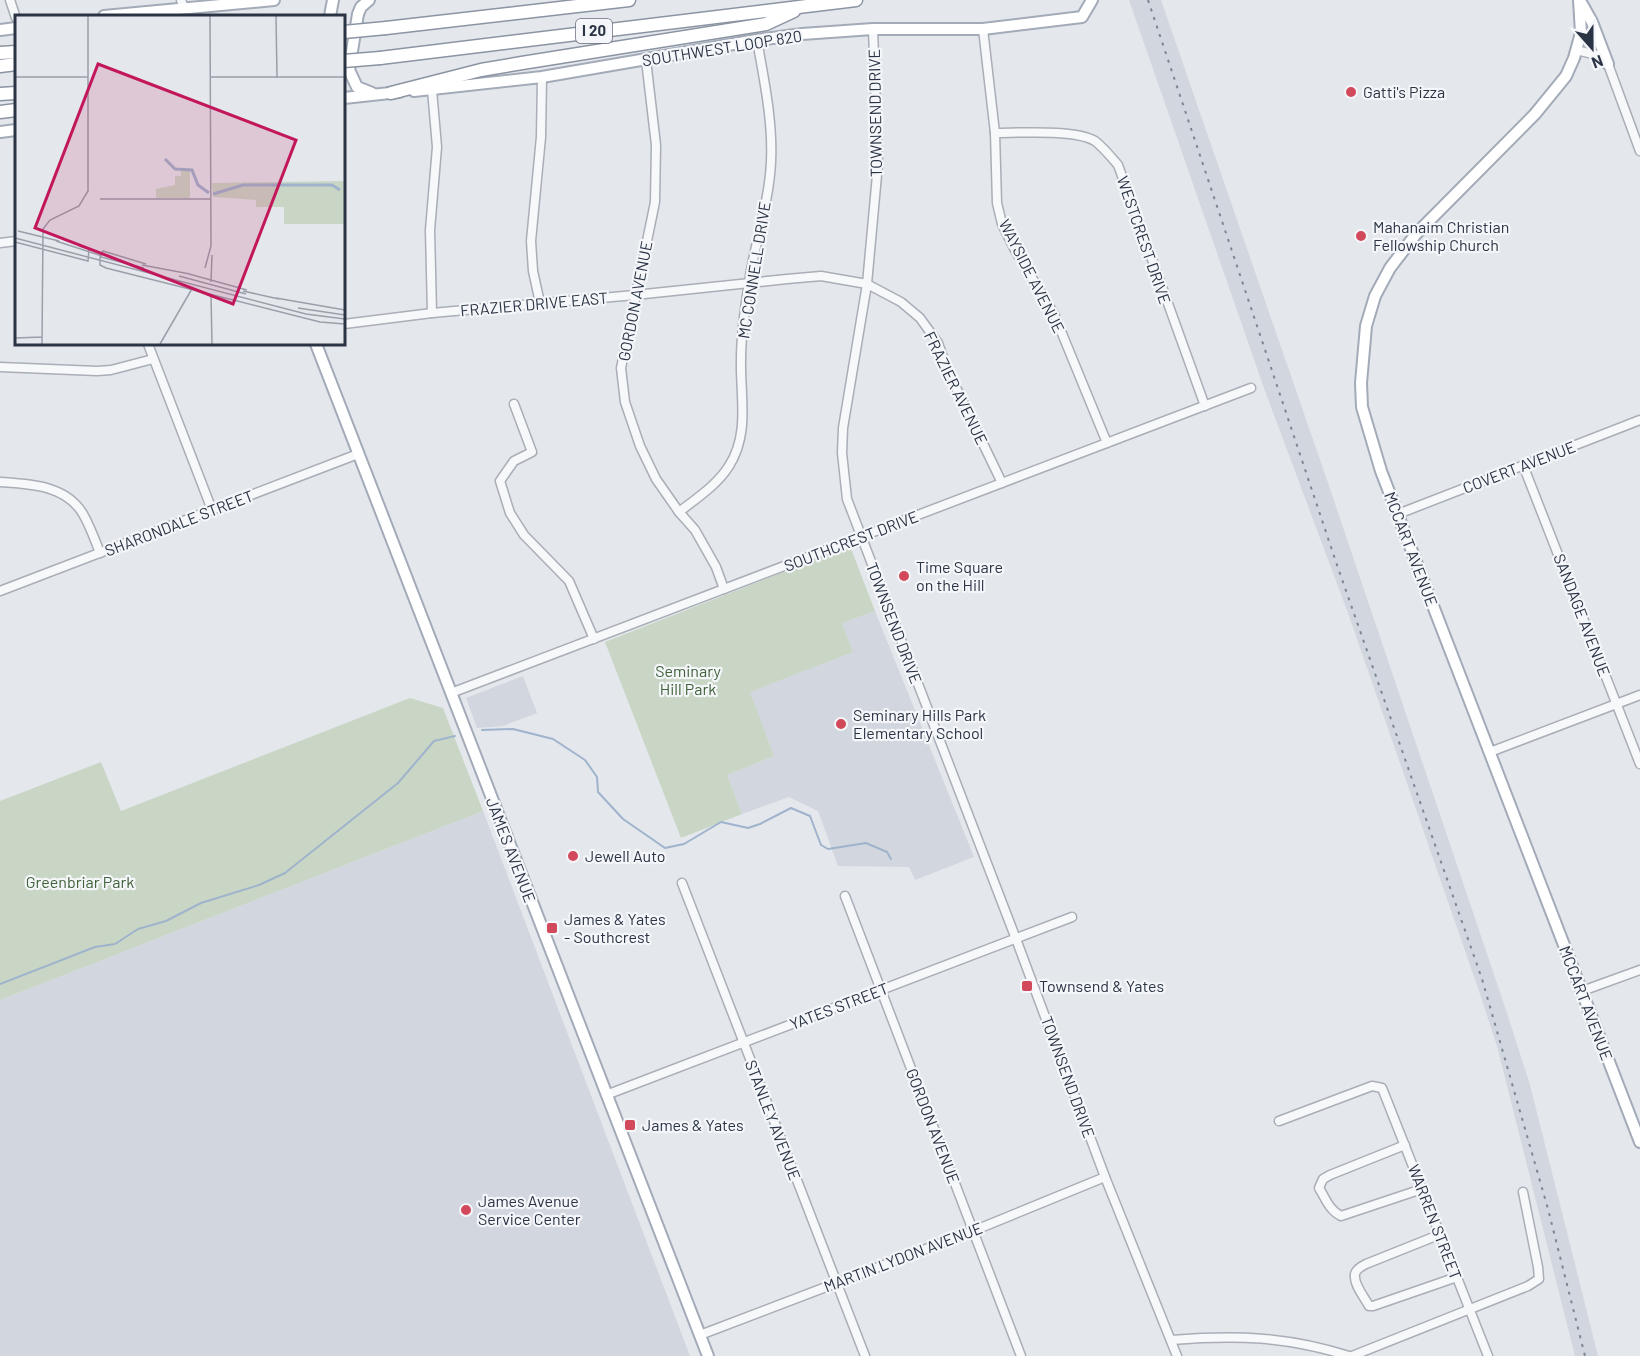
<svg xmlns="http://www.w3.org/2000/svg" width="1640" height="1356" font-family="Barlow,sans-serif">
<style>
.built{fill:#d2d6de}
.green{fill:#c9d6c5}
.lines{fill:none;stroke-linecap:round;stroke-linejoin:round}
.stream{stroke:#9fb4cc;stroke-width:2}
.minor-casing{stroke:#a9aeb7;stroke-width:11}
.major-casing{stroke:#a3abb8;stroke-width:14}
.highway-casing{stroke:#8b94a3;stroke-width:15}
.minor{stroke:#f7f8fa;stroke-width:8}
.major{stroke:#fff;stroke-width:10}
.highway{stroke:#fff;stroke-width:12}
.rail{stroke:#7d8696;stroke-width:2;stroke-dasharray:3 6;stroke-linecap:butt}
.highway-bridge-casing{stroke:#8b94a3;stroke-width:15;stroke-linecap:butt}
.highway-bridge{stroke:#fff;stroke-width:12}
.poi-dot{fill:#d1495b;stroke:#f4f6f9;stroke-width:2}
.labels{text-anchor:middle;stroke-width:4.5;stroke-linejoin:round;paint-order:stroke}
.shield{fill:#f4f6f9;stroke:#676e7b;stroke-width:1.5}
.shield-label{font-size:15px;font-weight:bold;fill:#2b3445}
.street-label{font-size:16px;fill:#2b3445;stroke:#f4f6f9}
.poi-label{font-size:16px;fill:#2b3445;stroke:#f4f6f9;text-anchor:start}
.park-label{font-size:16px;fill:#3f6138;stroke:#f4f6f9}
.inset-river{fill:none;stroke:#9fb4cc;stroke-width:3}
.inset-road{fill:none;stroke:#9a9fa9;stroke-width:1.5}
.view{fill:#c2185b;fill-opacity:0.15;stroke:#c2185b;stroke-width:3}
.inset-edge{fill:none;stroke:#2b3445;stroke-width:3}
</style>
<rect width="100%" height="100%" fill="#e4e7ec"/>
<g class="built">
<path d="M 1129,0 L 1161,0 L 1328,483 L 1507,1013 L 1530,1085 L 1598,1356 L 1575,1356 L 1497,1046 L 1480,994 L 1348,613 L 1265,391 Z"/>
<path d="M 875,611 L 974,857 L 915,880 L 909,867 L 838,866 L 818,811 L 789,797 L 742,814 L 727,775 L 774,756 L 749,692 L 853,652 L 842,623 Z"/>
<path d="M 523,676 L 537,713 L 503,726 L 477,728 L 466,698 Z"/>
<path d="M 483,811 L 690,1356 L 0,1356 L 0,1000 Z"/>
</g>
<g class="green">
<path d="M 850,546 L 875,611 L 842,623 L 853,652 L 750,692 L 774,756 L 727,775 L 742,814 L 681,838 L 605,642 Z"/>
<path d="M 410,698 L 443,708 L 483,811 L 0,1000 L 0,801 L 101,762 L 121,811 Z"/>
</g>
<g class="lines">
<g class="stream">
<path d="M 482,730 L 513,729 L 553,739 L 585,760 L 597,777 L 598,792 L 623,819 L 665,848 L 684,844 L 721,822 L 748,828 L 760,824 L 791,808 L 810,816 L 821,845 L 828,849 L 866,843 L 887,852 L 891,859"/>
<path d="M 0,984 L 95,947 L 115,944 L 138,929 L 166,921 L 201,903 L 259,885 L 285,873 L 398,783 L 434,741 L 455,736"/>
</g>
<defs>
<g id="minor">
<path d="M 10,0 L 16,18"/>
<path d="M 181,0 L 184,8"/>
<path d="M 873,29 L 878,164 L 867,284 L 843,428 L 842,453 L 847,499 L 1016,939 L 1105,1177 L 1177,1356"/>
<path d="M 983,29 L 995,133 L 997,203 L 1002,224 L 1015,250 L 1054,314 L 1107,443"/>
<path d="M 1576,50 L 1601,56 L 1608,64 L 1640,151"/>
<path d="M 646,60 L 656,145 L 655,202 L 621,368 L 625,402 L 640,446 L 656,479 L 679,512 L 695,530 L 716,567 L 724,589"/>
<path d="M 432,90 L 437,147 L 430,230 L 432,313"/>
<path d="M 995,133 C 1019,133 1076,129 1095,141 C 1104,148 1111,157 1118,165 L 1205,406"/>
<path d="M 0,243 L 16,241"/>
<path d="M 540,303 L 533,271 L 531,241 L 541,137 L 542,77"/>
<path d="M 344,324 L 432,313 L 635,295 L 787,279 L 821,276 L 867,284 L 901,302 L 920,318 L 938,343 L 948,371 L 1002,483"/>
<path d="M 148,344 L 212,510"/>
<path d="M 0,367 L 97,371 L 111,370 L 153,359"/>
<path d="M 514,404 L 532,452 L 514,461 L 500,481 L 510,513 L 524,535 L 569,581 L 594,639"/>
<path d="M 1523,465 L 1640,764"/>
<path d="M 0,482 C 30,484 66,485 83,514 C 90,526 95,540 100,553"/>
<path d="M 679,512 C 697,498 717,485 729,466 C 750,433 740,396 741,359 C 741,334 745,307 749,282 C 755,242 769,203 771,162 C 773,121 764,80 757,40"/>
<path d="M 1398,514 L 1640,420"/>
<path d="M 0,591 L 358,454"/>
<path d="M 451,693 L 1251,388"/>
<path d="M 1490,752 L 1640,695"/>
<path d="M 682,883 L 865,1356"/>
<path d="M 845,896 L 1021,1356"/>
<path d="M 1582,991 L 1640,970"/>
<path d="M 606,1095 L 1072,917"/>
<path d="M 1279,1121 L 1372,1086 L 1382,1088 L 1488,1356"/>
<path d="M 1405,1145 L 1330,1175 L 1323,1179 L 1319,1188 C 1326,1199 1329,1210 1341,1216 L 1422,1189"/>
<path d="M 1441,1234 L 1366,1264 C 1362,1266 1356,1269 1355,1274 C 1353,1284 1365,1298 1369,1306 L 1373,1306 L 1457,1277"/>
<path d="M 700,1335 L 973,1231 L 1105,1177"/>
<path d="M 1171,1340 C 1236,1335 1286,1336 1349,1356"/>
<path d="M 1352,1356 L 1528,1286 L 1539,1279 L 1538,1267 L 1523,1192"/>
</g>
<g id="major">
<path d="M 369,0 L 361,7 L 358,14 L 349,70 L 357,87 L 372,93"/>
<path d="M 1579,0 L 1581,33 L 1574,58 L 1566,76 L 1535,114 L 1416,234 L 1390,268 L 1375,296 L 1366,326 L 1361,383 L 1362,407 L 1381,471 L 1640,1142"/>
<path d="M 1582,4 L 1592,22 L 1608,64"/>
<path d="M 104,16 L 274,0"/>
<path d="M 330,16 L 333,0"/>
<path d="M 0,30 L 16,28"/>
<path d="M 414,91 L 542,77 L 757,40 L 802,34 L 873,29 L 983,29 L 1082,17 L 1092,0"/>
<path d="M 344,98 L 399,92"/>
<path d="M 0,132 L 16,130"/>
<path d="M 316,344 L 708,1356"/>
</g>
<g id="highway">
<path d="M 386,28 L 629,0"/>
<path d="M 0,53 L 16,52"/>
<path d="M 380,58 L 856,0"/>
<path d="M 0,66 L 16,64"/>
<path d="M 391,93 L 481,70 L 522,63 L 766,24 L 794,11"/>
<path d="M 0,94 L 16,93"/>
<path d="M 0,112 L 16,110"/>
</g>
</defs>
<use href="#minor" class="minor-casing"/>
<use href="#major" class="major-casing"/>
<use href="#highway" class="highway-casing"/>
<use href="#minor" class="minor"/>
<use href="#major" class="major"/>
<use href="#highway" class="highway"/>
<path class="rail" d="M 1148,0 L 1337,565 L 1482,979 L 1548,1209 L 1585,1356"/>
<defs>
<g id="highway-bridge">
<path d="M 344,32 L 386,28"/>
<path d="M 344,61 L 380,58"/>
</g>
</defs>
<use href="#highway-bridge" class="highway-bridge-casing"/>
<use href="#highway-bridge" class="highway-bridge"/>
</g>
<g class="poi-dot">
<circle cx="1351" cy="92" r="6"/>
<circle cx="1361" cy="236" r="6"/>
<circle cx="904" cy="576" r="6"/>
<circle cx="841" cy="724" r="6"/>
<circle cx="573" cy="856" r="6"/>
<rect x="546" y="922" width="12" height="12" rx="3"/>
<rect x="1021" y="980" width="12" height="12" rx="3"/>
<rect x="624" y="1119" width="12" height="12" rx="3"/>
<circle cx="466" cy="1210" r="6"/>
</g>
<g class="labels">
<rect class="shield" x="576" y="19" width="36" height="24" rx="4.5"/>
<g class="shield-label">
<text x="594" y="36">I 20</text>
</g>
<g class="street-label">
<text transform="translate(722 48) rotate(-9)" y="6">SOUTHWEST LOOP 820</text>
<text transform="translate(875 113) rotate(-91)" y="6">TOWNSEND DRIVE</text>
<text transform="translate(1144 240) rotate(71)" y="6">WESTCREST DRIVE</text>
<text transform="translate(754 270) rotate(-81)" y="6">MC CONNELL DRIVE</text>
<text transform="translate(1032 276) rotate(63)" y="6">WAYSIDE AVENUE</text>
<text transform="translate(635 301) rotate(-79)" y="6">GORDON AVENUE</text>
<text transform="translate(534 304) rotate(-5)" y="6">FRAZIER DRIVE EAST</text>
<text transform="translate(956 388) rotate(64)" y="6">FRAZIER AVENUE</text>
<text transform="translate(1519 467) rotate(-21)" y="6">COVERT AVENUE</text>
<text transform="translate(179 523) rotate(-21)" y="6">SHARONDALE STREET</text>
<text transform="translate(851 541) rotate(-21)" y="6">SOUTHCREST DRIVE</text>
<text transform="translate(1411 549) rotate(69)" y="6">MCCART AVENUE</text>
<text transform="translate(1582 615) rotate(69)" y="6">SANDAGE AVENUE</text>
<text transform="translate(894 623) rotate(69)" y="6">TOWNSEND DRIVE</text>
<text transform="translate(511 850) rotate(69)" y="6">JAMES AVENUE</text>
<text transform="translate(1586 1003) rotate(69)" y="6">MCCART AVENUE</text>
<text transform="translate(839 1006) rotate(-21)" y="6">YATES STREET</text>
<text transform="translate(1068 1077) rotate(70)" y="6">TOWNSEND DRIVE</text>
<text transform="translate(773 1120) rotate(69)" y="6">STANLEY AVENUE</text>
<text transform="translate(933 1126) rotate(69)" y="6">GORDON AVENUE</text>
<text transform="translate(1435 1222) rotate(69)" y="6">WARREN STREET</text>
<text transform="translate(903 1257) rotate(-21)" y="6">MARTIN LYDON AVENUE</text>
</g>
<g class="poi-label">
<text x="1363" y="98">Gatti's Pizza</text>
<text x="1373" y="233">Mahanaim Christian<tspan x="1373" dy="18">Fellowship Church</tspan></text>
<text x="916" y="573">Time Square<tspan x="916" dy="18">on the Hill</tspan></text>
<text x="853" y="721">Seminary Hills Park<tspan x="853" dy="18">Elementary School</tspan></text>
<text x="585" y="862">Jewell Auto</text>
<text x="564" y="925">James &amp; Yates<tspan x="564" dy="18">- Southcrest</tspan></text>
<text x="1039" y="992">Townsend &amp; Yates</text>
<text x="642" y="1131">James &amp; Yates</text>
<text x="478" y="1207">James Avenue<tspan x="478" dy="18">Service Center</tspan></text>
</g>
<g class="park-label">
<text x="688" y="677">Seminary<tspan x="688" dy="18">Hill Park</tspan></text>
<text x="80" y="888">Greenbriar Park</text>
</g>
</g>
<g transform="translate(15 15)">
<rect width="330" height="330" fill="#e4e7ec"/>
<path d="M 166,156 L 175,156 L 175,183 L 141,183 L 141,174 L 160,170 L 160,161 L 166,161 ZM 330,166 L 330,209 L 269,209 L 269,192 L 241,192 L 241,185 L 198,182 L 197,168 Z" fill="#c9d6c5"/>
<path class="inset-river" d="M 150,144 L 160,154 L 177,155 L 183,170 L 194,178M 198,179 L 228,170 L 317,170 L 325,175"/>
<path class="inset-road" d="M 261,1 L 262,63M 0,62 L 73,62M 195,62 L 330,62M 85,184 L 196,184M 3,216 L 44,226M 0,223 L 291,299 L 330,304M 41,226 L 87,241M 0,227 L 73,246 L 74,234 L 64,231M 86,242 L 129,253M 131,249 L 88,236 L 85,242 L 85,250 L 91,253 L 305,307 L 330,309M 127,250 L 175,259M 190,253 L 196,231 L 195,1M 174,259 L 232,275M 164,261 L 231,279M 196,267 L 197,240M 228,276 L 264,284M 196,280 L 197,329M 261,283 L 330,295M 283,293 L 330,300M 0,323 L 27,322M 27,329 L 28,214 L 35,205 L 64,191 L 73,176 L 73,1M 145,329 L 178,272"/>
<path class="view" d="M 83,49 L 281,125 L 218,289 L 20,213 Z"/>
<rect width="330" height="330" class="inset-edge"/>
</g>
<g transform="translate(1592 48) rotate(159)" stroke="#f4f6f9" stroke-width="4.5" paint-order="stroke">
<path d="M0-4.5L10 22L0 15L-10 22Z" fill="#2b3445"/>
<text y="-9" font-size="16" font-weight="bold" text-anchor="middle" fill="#2b3445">N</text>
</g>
</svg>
